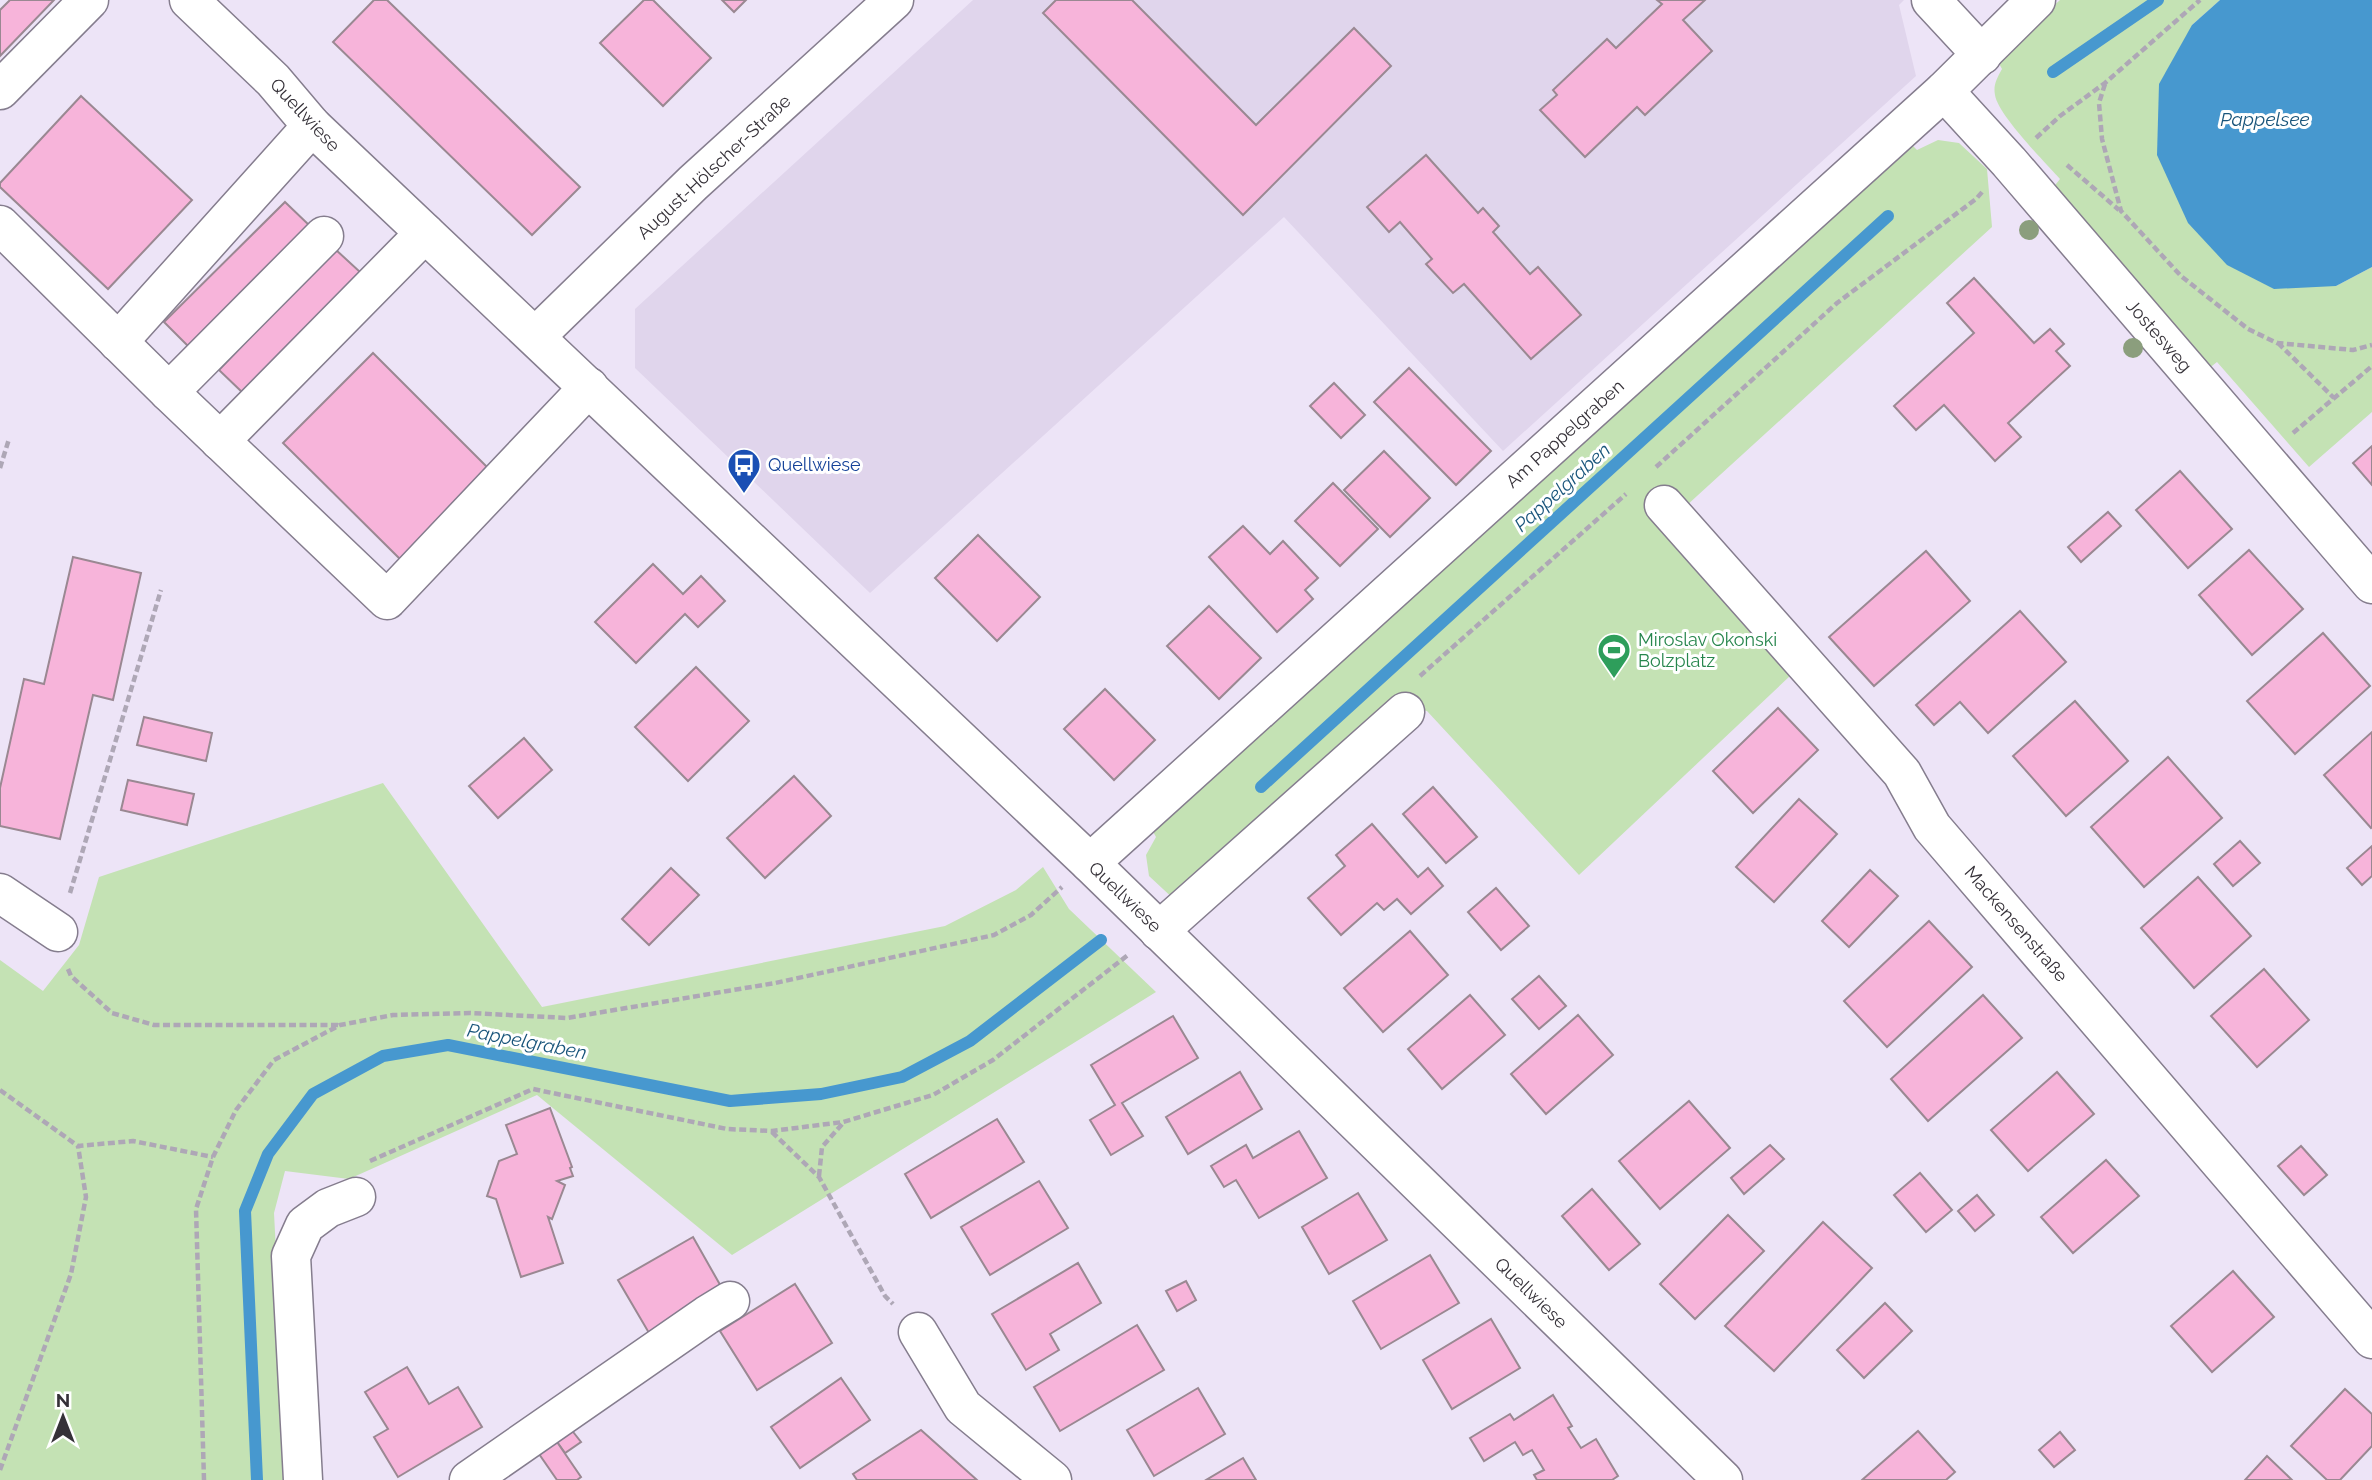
<svg xmlns="http://www.w3.org/2000/svg" width="2372" height="1480" font-family="Raleway,sans-serif">
<style>
.built{fill:#e0d5ec}
.green{fill:#c4e2b4}
.water{fill:#4798cf}
.lines{fill:none;stroke-linecap:round;stroke-linejoin:round}
.stream{stroke:#4798cf;stroke-width:12}
.building{fill:#f7b4da;stroke:#9a8892;stroke-width:2}
.minor-casing{stroke:#857d8e;stroke-width:41}
.path{stroke:#aea7b6;stroke-width:4.5;stroke-dasharray:7 3.5;stroke-linecap:butt}
.minor{stroke:#fff;stroke-width:38}
.tree{fill:#8b9e7d}
.labels{text-anchor:middle;stroke-width:6;stroke-linejoin:round;paint-order:stroke}
.street-label{font-size:18px;fill:#353138;stroke:#fff}
.transit-label{font-size:18px;fill:#164399;stroke:#fff;text-anchor:start}
.leisure-label{font-size:18px;fill:#27864d;stroke:#fff;text-anchor:start}
.water-label{font-size:19px;font-style:italic;fill:#19557b;stroke:#fff}
</style>
<rect width="100%" height="100%" fill="#ede4f7"/>
<path class="built" d="M 973,0 L 1904,0 L 1899,5 L 1916,76 L 1503,451 L 1284,217 L 870,593 L 635,368 L 635,309 Z"/>
<g class="green">
<path d="M 2060,0 L 2220,0 L 2192,25 L 2336,286 L 2372,267 L 2372,412 L 2309,467 L 2217,362 L 2208,369 L 2052,189 L 2060,179 C 2045,162 1998,115 1995,95 C 1993,85 1997,78 2002,69 L 1996,58 Z"/>
<path d="M 1938,140 L 1959,143 L 1987,169 L 1992,227 L 1663,527 L 1791,675 L 1579,875 L 1427,711 L 1394,705 L 1177,902 L 1149,876 L 1146,855 L 1156,837 L 1151,828 L 1909,142 L 1917,150 Z"/>
<path d="M 383,783 L 542,1007 L 945,926 L 1016,890 L 1043,867 L 1069,909 L 1156,992 L 732,1255 L 537,1095 L 349,1179 L 285,1171 L 274,1213 L 288,1480 L 0,1480 L 0,960 L 43,991 L 79,945 L 99,877 Z"/>
</g>
<path class="water" d="M 2220,0 L 2372,0 L 2372,267 L 2336,286 L 2274,289 L 2227,265 L 2188,223 L 2157,155 L 2159,84 L 2192,25 Z"/>
<g class="lines">
<g class="stream">
<path d="M 2053,72 L 2158,0"/>
<path d="M 1261,787 L 1888,216"/>
<path d="M 257,1480 L 245,1211 L 268,1154 L 313,1094 L 383,1056 L 448,1045 L 730,1101 L 821,1094 L 902,1077 L 970,1041 L 1101,940"/>
</g>
</g>
<g class="building">
<path d="M 10,0 L 54,0 L 0,56 L 0,10 Z"/>
<path d="M 374,0 L 387,0 L 580,187 L 532,235 L 333,42 Z"/>
<path d="M 644,0 L 653,0 L 711,58 L 663,106 L 600,43 Z"/>
<path d="M 722,0 L 746,0 L 734,12 Z"/>
<path d="M 1056,0 L 1132,0 L 1256,125 L 1354,28 L 1391,66 L 1243,215 L 1043,13 Z"/>
<path d="M 1657,0 L 1705,0 L 1683,20 L 1712,51 L 1645,115 L 1637,107 L 1585,157 L 1540,110 L 1557,95 L 1553,90 L 1607,39 L 1616,48 L 1662,4 Z"/>
<path d="M 81,96 L 192,200 L 108,289 L 0,187 L 0,183 Z"/>
<path d="M 1426,155 L 1478,213 L 1483,208 L 1499,226 L 1493,232 L 1530,274 L 1538,267 L 1581,315 L 1531,359 L 1464,284 L 1453,293 L 1426,264 L 1432,259 L 1400,222 L 1389,232 L 1367,207 Z"/>
<path d="M 285,202 L 310,226 L 189,347 L 164,322 Z"/>
<path d="M 335,249 L 360,272 L 243,393 L 219,370 Z"/>
<path d="M 1974,278 L 2034,343 L 2050,329 L 2064,344 L 2056,351 L 2070,366 L 2008,423 L 2021,437 L 1995,461 L 1944,405 L 1916,430 L 1894,406 L 1974,333 L 1947,303 Z"/>
<path d="M 373,353 L 492,472 L 402,561 L 283,443 Z"/>
<path d="M 1409,368 L 1491,451 L 1456,485 L 1374,402 Z"/>
<path d="M 1334,383 L 1365,415 L 1341,438 L 1310,406 Z"/>
<path d="M 2372,446 L 2372,485 L 2353,463 Z"/>
<path d="M 1384,451 L 1430,498 L 1390,537 L 1344,490 Z"/>
<path d="M 2180,471 L 2232,529 L 2188,568 L 2136,510 Z"/>
<path d="M 1333,483 L 1378,529 L 1340,566 L 1295,521 Z"/>
<path d="M 2108,512 L 2121,526 L 2081,562 L 2068,547 Z"/>
<path d="M 1243,526 L 1270,554 L 1283,541 L 1318,578 L 1305,590 L 1313,599 L 1277,632 L 1209,557 Z"/>
<path d="M 978,535 L 1040,597 L 997,641 L 935,578 Z"/>
<path d="M 2249,550 L 2303,609 L 2252,655 L 2199,595 Z"/>
<path d="M 1926,551 L 1970,601 L 1874,686 L 1829,637 Z"/>
<path d="M 73,557 L 141,573 L 113,700 L 93,695 L 60,839 L 0,826 L 0,788 L 24,679 L 44,684 Z"/>
<path d="M 653,564 L 683,594 L 701,576 L 725,601 L 698,627 L 685,614 L 636,663 L 595,622 Z"/>
<path d="M 1209,606 L 1261,658 L 1219,699 L 1167,646 Z"/>
<path d="M 2020,611 L 2066,662 L 1988,733 L 1960,702 L 1934,725 L 1916,705 Z"/>
<path d="M 2323,633 L 2370,686 L 2295,754 L 2247,701 Z"/>
<path d="M 696,667 L 749,721 L 688,781 L 635,727 Z"/>
<path d="M 1105,689 L 1155,740 L 1114,780 L 1064,729 Z"/>
<path d="M 2075,701 L 2128,761 L 2066,816 L 2013,756 Z"/>
<path d="M 1778,708 L 1818,750 L 1753,813 L 1713,771 Z"/>
<path d="M 144,717 L 212,733 L 206,761 L 137,745 Z"/>
<path d="M 2372,732 L 2372,827 L 2371,828 L 2324,775 Z"/>
<path d="M 524,738 L 552,770 L 498,818 L 469,786 Z"/>
<path d="M 2168,757 L 2222,818 L 2144,887 L 2091,827 Z"/>
<path d="M 794,776 L 831,816 L 765,878 L 727,838 Z"/>
<path d="M 128,780 L 194,794 L 187,825 L 121,810 Z"/>
<path d="M 1433,787 L 1477,837 L 1446,863 L 1403,814 Z"/>
<path d="M 1799,799 L 1837,834 L 1774,902 L 1736,867 Z"/>
<path d="M 1372,824 L 1418,877 L 1428,868 L 1443,886 L 1411,914 L 1397,899 L 1384,910 L 1377,903 L 1341,935 L 1308,898 L 1345,866 L 1336,855 Z"/>
<path d="M 2240,841 L 2260,863 L 2233,886 L 2214,864 Z"/>
<path d="M 2372,846 L 2372,876 L 2362,885 L 2347,868 Z"/>
<path d="M 671,868 L 699,895 L 649,945 L 622,919 Z"/>
<path d="M 1870,870 L 1898,896 L 1849,947 L 1822,921 Z"/>
<path d="M 2198,877 L 2251,936 L 2194,988 L 2141,928 Z"/>
<path d="M 1496,888 L 1529,926 L 1501,950 L 1468,912 Z"/>
<path d="M 1929,921 L 1972,967 L 1887,1047 L 1844,1001 Z"/>
<path d="M 1410,931 L 1448,975 L 1383,1032 L 1344,988 Z"/>
<path d="M 2264,969 L 2309,1020 L 2257,1067 L 2211,1016 Z"/>
<path d="M 1539,976 L 1566,1006 L 1539,1029 L 1512,999 Z"/>
<path d="M 1470,995 L 1505,1035 L 1442,1089 L 1408,1049 Z"/>
<path d="M 1983,995 L 2022,1038 L 1928,1121 L 1891,1079 Z"/>
<path d="M 1578,1015 L 1613,1055 L 1546,1114 L 1511,1074 Z"/>
<path d="M 1173,1016 L 1198,1058 L 1122,1103 L 1143,1136 L 1111,1155 L 1090,1120 L 1115,1105 L 1091,1065 Z"/>
<path d="M 1240,1072 L 1262,1109 L 1188,1154 L 1166,1117 Z"/>
<path d="M 2057,1072 L 2094,1114 L 2028,1171 L 1991,1130 Z"/>
<path d="M 1689,1101 L 1730,1148 L 1660,1209 L 1619,1161 Z"/>
<path d="M 550,1108 L 572,1167 L 570,1168 L 573,1176 L 557,1181 L 565,1185 L 552,1219 L 548,1217 L 563,1263 L 521,1277 L 496,1199 L 487,1196 L 499,1161 L 517,1154 L 506,1125 Z"/>
<path d="M 997,1119 L 1024,1162 L 931,1218 L 905,1174 Z"/>
<path d="M 1299,1131 L 1327,1178 L 1259,1218 L 1236,1180 L 1224,1187 L 1211,1166 L 1246,1145 L 1253,1158 Z"/>
<path d="M 1770,1145 L 1784,1159 L 1744,1194 L 1731,1178 Z"/>
<path d="M 2301,1146 L 2327,1175 L 2304,1195 L 2278,1166 Z"/>
<path d="M 2106,1160 L 2139,1196 L 2073,1253 L 2041,1217 Z"/>
<path d="M 1920,1173 L 1952,1210 L 1926,1232 L 1894,1195 Z"/>
<path d="M 1039,1181 L 1068,1228 L 990,1275 L 961,1227 Z"/>
<path d="M 1592,1189 L 1640,1244 L 1609,1270 L 1562,1216 Z"/>
<path d="M 1358,1193 L 1387,1240 L 1329,1274 L 1302,1227 Z"/>
<path d="M 1977,1195 L 1994,1215 L 1975,1231 L 1958,1211 Z"/>
<path d="M 1728,1215 L 1764,1251 L 1695,1319 L 1660,1284 Z"/>
<path d="M 1823,1222 L 1872,1268 L 1774,1371 L 1725,1326 Z"/>
<path d="M 693,1237 L 723,1290 L 649,1333 L 618,1280 Z"/>
<path d="M 1430,1255 L 1459,1303 L 1381,1349 L 1353,1301 Z"/>
<path d="M 1078,1263 L 1101,1303 L 1050,1334 L 1059,1350 L 1026,1370 L 992,1314 Z"/>
<path d="M 2233,1271 L 2274,1317 L 2212,1372 L 2171,1326 Z"/>
<path d="M 1186,1281 L 1196,1300 L 1177,1311 L 1166,1291 Z"/>
<path d="M 795,1284 L 832,1343 L 757,1390 L 720,1331 Z"/>
<path d="M 1885,1303 L 1912,1331 L 1864,1378 L 1837,1350 Z"/>
<path d="M 1491,1319 L 1520,1368 L 1452,1409 L 1423,1360 Z"/>
<path d="M 1137,1325 L 1164,1370 L 1060,1431 L 1034,1387 Z"/>
<path d="M 407,1367 L 429,1404 L 458,1387 L 482,1427 L 398,1477 L 374,1437 L 388,1429 L 365,1392 Z"/>
<path d="M 841,1378 L 870,1420 L 800,1468 L 771,1427 Z"/>
<path d="M 1198,1388 L 1225,1434 L 1154,1476 L 1127,1430 Z"/>
<path d="M 2345,1389 L 2372,1414 L 2372,1446 L 2340,1480 L 2327,1480 L 2291,1446 Z"/>
<path d="M 1553,1395 L 1572,1426 L 1568,1428 L 1581,1448 L 1596,1439 L 1618,1476 L 1612,1480 L 1537,1480 L 1534,1475 L 1544,1470 L 1532,1450 L 1523,1455 L 1515,1442 L 1484,1461 L 1470,1438 L 1510,1414 L 1514,1420 Z"/>
<path d="M 570,1428 L 581,1442 L 565,1453 L 555,1439 Z"/>
<path d="M 921,1430 L 977,1480 L 857,1480 L 853,1474 Z"/>
<path d="M 1918,1431 L 1955,1472 L 1946,1480 L 1862,1480 Z"/>
<path d="M 2060,1432 L 2075,1450 L 2054,1467 L 2039,1450 Z"/>
<path d="M 555,1439 L 581,1477 L 577,1480 L 557,1480 L 537,1451 Z"/>
<path d="M 2267,1456 L 2292,1480 L 2245,1480 Z"/>
<path d="M 1243,1458 L 1256,1480 L 1206,1480 Z"/>
</g>
<g class="lines">
<defs>
<g id="minor">
<path d="M 189,0 L 273,80 L 312,126 L 1090,863 L 1723,1480"/>
<path d="M 1931,0 L 1982,55"/>
<path d="M 0,90 L 89,0"/>
<path d="M 1944,91 L 2009,162 L 2372,584"/>
<path d="M 0,225 L 169,392 L 387,600 L 589,387"/>
<path d="M 536,336 L 693,183 L 894,0"/>
<path d="M 118,342 L 312,126"/>
<path d="M 169,392 L 324,236"/>
<path d="M 220,441 L 425,233"/>
<path d="M 1664,505 L 1902,773 L 1932,827 L 2372,1339"/>
<path d="M 1090,863 L 1944,91 L 2036,0"/>
<path d="M 0,893 L 58,932"/>
<path d="M 1159,931 L 1405,712"/>
<path d="M 918,1332 L 963,1407 L 1052,1480"/>
<path d="M 303,1480 L 291,1256 L 305,1225 L 328,1208 L 356,1197"/>
<path d="M 469,1480 L 707,1315 L 730,1301"/>
</g>
</defs>
<use href="#minor" class="minor-casing"/>
<g class="path">
<path d="M 2105,84 L 2099,103 L 2102,139 L 2121,211 L 2181,276 L 2248,329 L 2277,343 L 2353,350 L 2372,345"/>
<path d="M 2036,138 L 2060,116 L 2105,83 L 2200,0"/>
<path d="M 2067,165 L 2119,210"/>
<path d="M 2278,343 L 2334,398"/>
<path d="M 2293,433 L 2372,366"/>
<path d="M 1656,467 L 1837,303 L 1976,199 L 1983,191"/>
<path d="M 0,468 L 9,439"/>
<path d="M 1420,676 L 1626,494"/>
<path d="M 70,893 L 161,590"/>
<path d="M 68,969 L 71,976 L 112,1013 L 154,1025 L 339,1025"/>
<path d="M 0,1090 L 78,1146 L 133,1141 L 213,1157"/>
<path d="M 772,1132 L 819,1177 L 885,1296 L 893,1304"/>
<path d="M 370,1161 L 533,1089 L 727,1129 L 772,1131 L 843,1122 L 933,1095 L 993,1060 L 1128,955"/>
<path d="M 819,1176 L 822,1147 L 843,1123"/>
<path d="M 0,1470 L 71,1274 L 86,1197 L 78,1146"/>
<path d="M 204,1480 L 196,1209 L 213,1157 L 236,1110 L 274,1060 L 340,1025 L 393,1015 L 470,1013 L 567,1018 L 775,983 L 994,935 L 1031,915 L 1062,887"/>
</g>
<use href="#minor" class="minor"/>
</g>
<g class="tree">
<circle cx="2029" cy="230" r="10"/>
<circle cx="2133" cy="348" r="10"/>
</g>
<defs>
<symbol id="bus-pin" viewBox="-11 -11 22 30"><path d="M0 17L-7.5 6A9.5 9.5 0 1 1 7.5 6Z" fill="#1a4fb4" stroke="#fff"/><path d="M-5-6H5V4H4V6H2V4H-2V6H-4V4H-5ZM-3.5-4V0h7V-4ZM-3.5 1.2v1.5H-2V1.2ZM2 1.2v1.5H3.5V1.2Z" fill="#fff"/></symbol>
<symbol id="stadium-pin" viewBox="-11 -11 22 30"><path d="M0 17L-7.5 6A9.5 9.5 0 1 1 7.5 6Z" fill="#2e9e5b" stroke="#fff"/><path d="M0-5a6.5 5 0 1 0 0 10a6.5 5 0 1 0 0-10ZM-3.5-1.8h7v3.6h-7Z" fill="#fff"/></symbol>
</defs>
<g fill-rule="evenodd">
<use href="#bus-pin" x="725" y="446" width="38" height="52"/>
<use href="#stadium-pin" x="1595" y="631" width="38" height="52"/>
</g>
<g class="labels">
<g class="street-label">
<text transform="translate(305 115) rotate(47)" y="6">Quellwiese</text>
<text transform="translate(714 167) rotate(-43)" y="6">August-Hölscher-Straße</text>
<text transform="translate(2159 336) rotate(49)" y="6">Jostesweg</text>
<text transform="translate(1565 434) rotate(-42)" y="6">Am Pappelgraben</text>
<text transform="translate(1125 897) rotate(44)" y="6">Quellwiese</text>
<text transform="translate(2016 924) rotate(49)" y="6">Mackensenstraße</text>
<text transform="translate(1531 1293) rotate(44)" y="6">Quellwiese</text>
</g>
<g class="transit-label">
<text x="768" y="471">Quellwiese</text>
</g>
<g class="leisure-label">
<text x="1638" y="646">Miroslav Okonski<tspan x="1638" dy="21">Bolzplatz</tspan></text>
</g>
<g class="water-label">
<text x="2265" y="126">Pappelsee</text>
<text transform="translate(1562 487) rotate(-42)" y="7">Pappelgraben</text>
<text transform="translate(527 1041) rotate(11)" y="7">Pappelgraben</text>
</g>
</g>
<g transform="translate(63 1417)" stroke="#ffffff" stroke-width="5" paint-order="stroke">
<path d="M0-5L12 26L0 18L-12 26Z" fill="#353138"/>
<text y="-10" font-size="19" font-weight="bold" text-anchor="middle" fill="#353138">N</text>
</g>
</svg>
